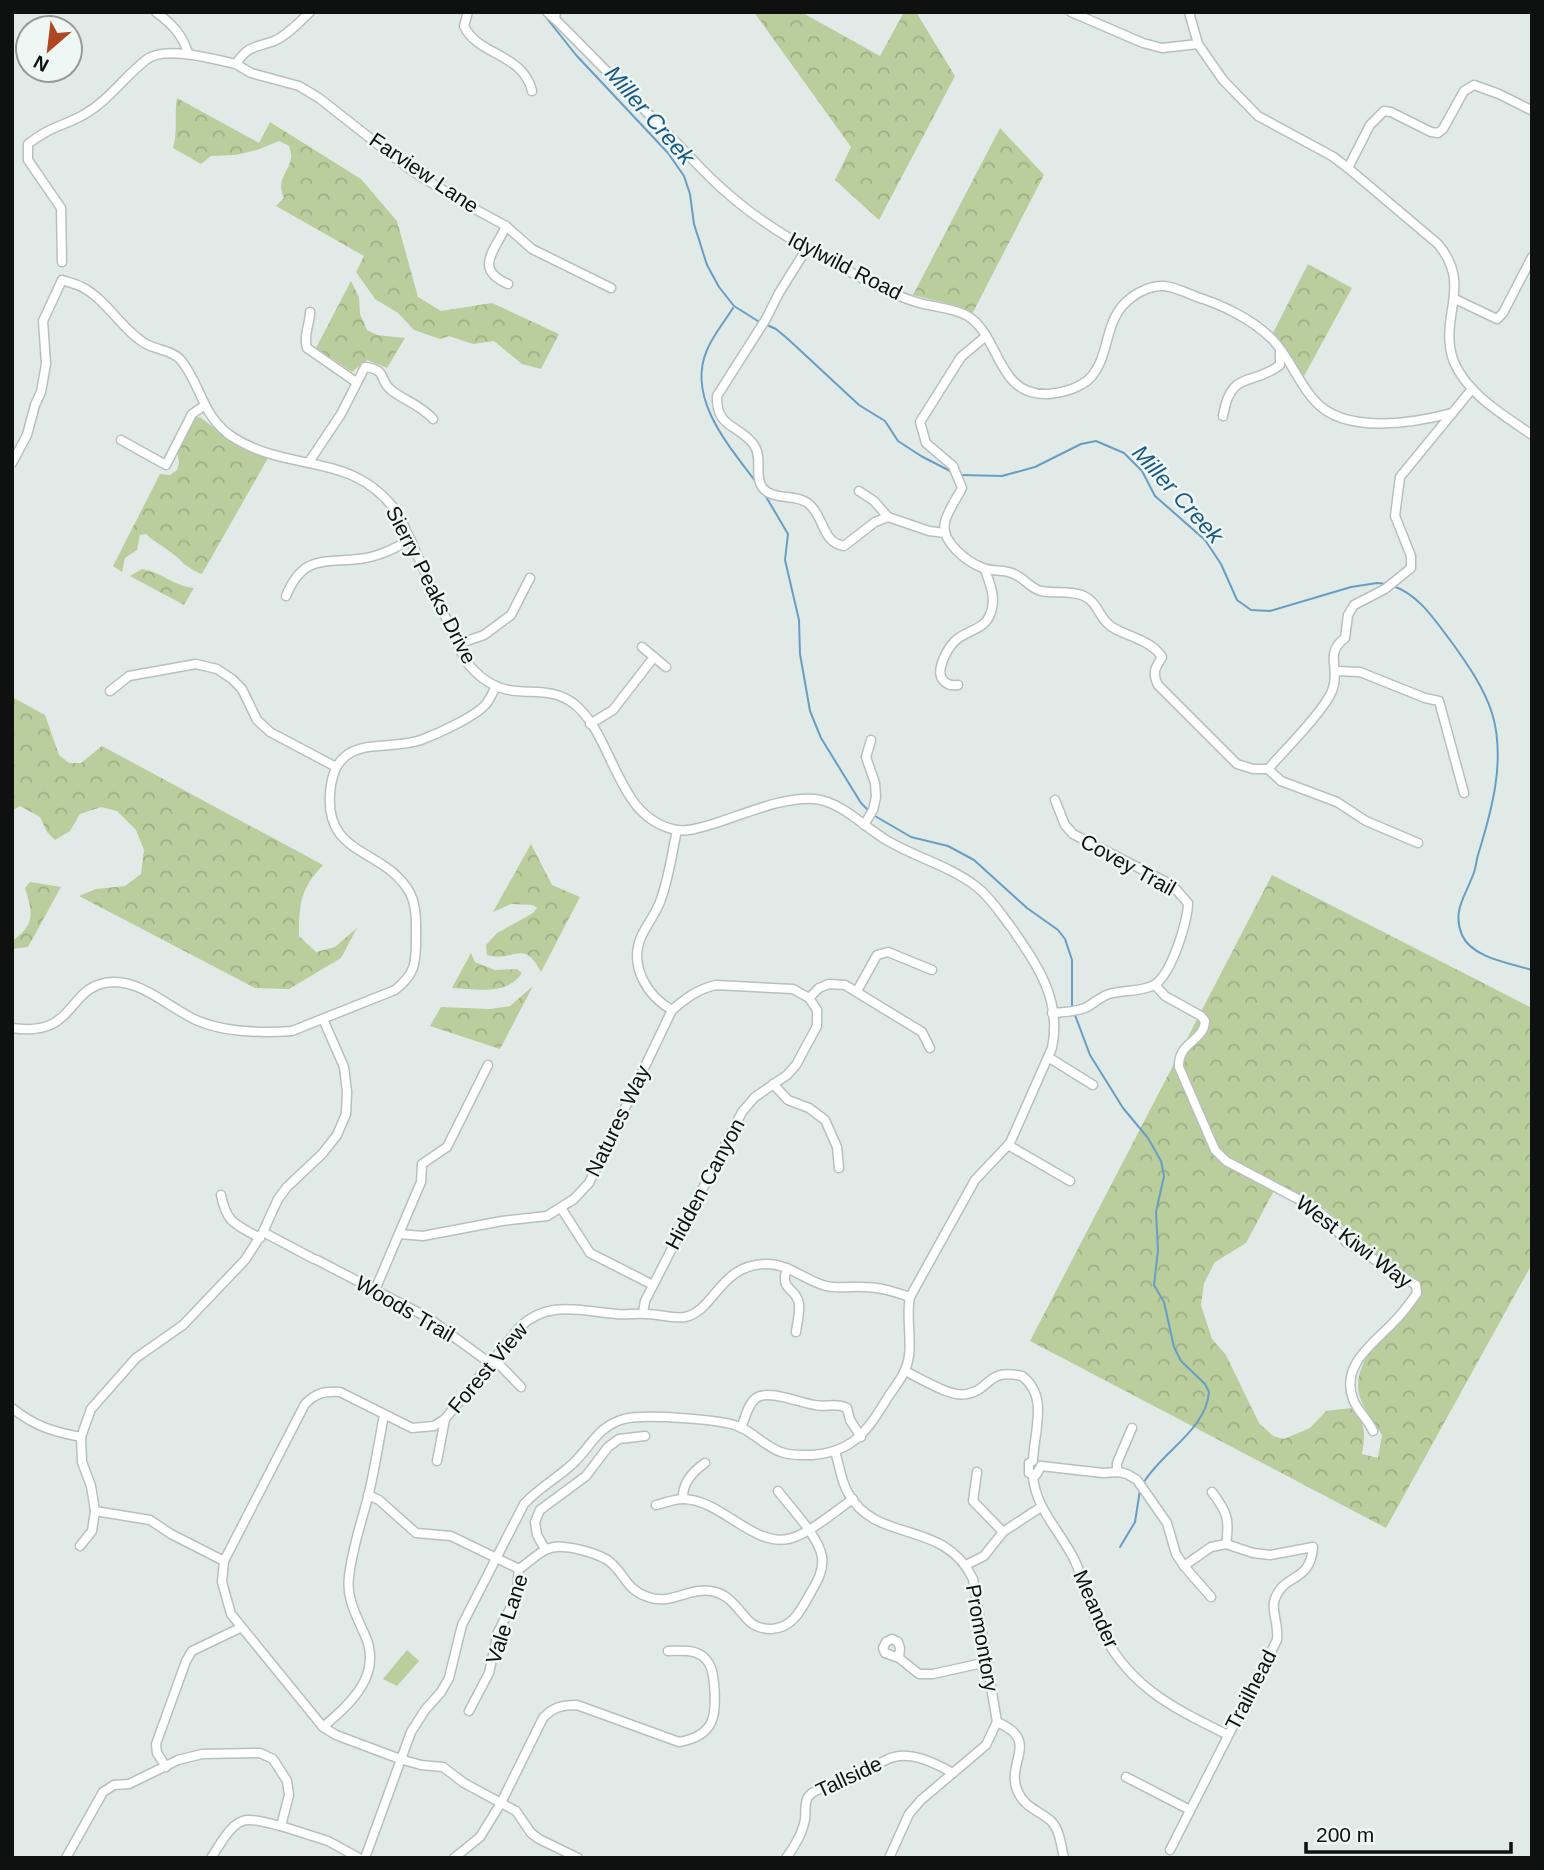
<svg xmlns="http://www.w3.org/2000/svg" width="1544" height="1870" font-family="Arial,sans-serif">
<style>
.forest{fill:url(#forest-crowns);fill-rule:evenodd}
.pitch{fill:#bacd9c}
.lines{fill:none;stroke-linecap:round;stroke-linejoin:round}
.stream{stroke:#679ec4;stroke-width:2}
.street-casing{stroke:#b8c0bf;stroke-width:11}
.street{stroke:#fff;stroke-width:8}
.labels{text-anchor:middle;stroke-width:5;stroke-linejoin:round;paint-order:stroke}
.street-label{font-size:21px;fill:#0e1110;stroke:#eff7f5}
.water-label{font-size:23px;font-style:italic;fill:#195980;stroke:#eff7f5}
</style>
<defs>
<pattern id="forest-crowns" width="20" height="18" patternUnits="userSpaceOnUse" patternTransform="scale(1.75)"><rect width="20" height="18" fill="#bacd9c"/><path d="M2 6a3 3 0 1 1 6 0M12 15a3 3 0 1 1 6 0" fill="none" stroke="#9faf85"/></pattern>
</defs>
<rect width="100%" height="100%" fill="#e2eae8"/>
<g class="forest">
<path d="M 754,12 L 801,12 L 880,56 L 904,12 L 916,12 L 955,76 L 879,220 L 835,180 L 851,147 Z"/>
<path d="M 177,98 L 259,143 L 270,122 L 361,179 L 397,221 L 418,297 L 441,311 L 492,303 L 559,334 L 541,369 L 522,364 L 494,341 L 473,344 L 449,336 L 440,339 L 414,330 L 398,313 L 375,299 L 356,272 L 364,256 L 276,206 L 284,198 C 275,179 289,173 291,158 C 292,154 290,150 289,146 L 279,141 L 257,150 L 235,155 L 211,156 L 201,164 L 173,148 C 178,131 174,115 177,98 Z"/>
<path d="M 1000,128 L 1044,175 L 972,314 L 954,305 L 913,295 Z"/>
<path d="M 1308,264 L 1352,288 L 1303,378 L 1273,333 Z"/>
<path d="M 351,281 L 359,297 L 360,314 L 367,330 L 377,335 L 405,338 L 387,368 L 367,360 L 352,372 L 316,348 Z"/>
<path d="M 200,417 L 240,448 L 268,458 L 202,574 C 184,567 183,561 169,551 C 161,545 153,541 146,534 L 140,535 L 137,550 L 125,558 L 122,572 L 113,566 L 160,474 L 170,475 L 177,470 L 179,463 L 177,450 L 195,418 Z"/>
<path d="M 142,569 C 161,572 174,586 194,588 L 184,605 L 130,576 Z"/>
<path d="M 12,697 L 45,715 L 59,755 L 69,763 L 81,763 L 102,746 L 323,865 C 300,889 299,905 299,936 L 316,952 L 335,947 L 357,928 L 341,958 L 289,989 L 255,988 L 79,896 L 96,889 L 125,886 L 141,874 L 144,850 L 136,830 L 117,811 L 101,807 L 80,814 L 70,831 L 55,840 L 47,832 L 40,817 L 20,806 L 12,811 Z"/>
<path d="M 531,844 L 552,885 L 580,897 L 541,972 C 523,937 514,963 487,955 L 486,945 L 497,933 L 533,913 L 537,908 L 533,905 L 511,904 L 493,912 Z"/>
<path d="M 1272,875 L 1532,1008 L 1532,1264 L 1386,1528 L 1030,1341 ZM 1278,1183 L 1326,1209 L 1365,1250 L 1413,1277 L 1421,1285 L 1419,1295 C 1400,1317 1357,1354 1358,1386 C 1358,1403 1373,1421 1382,1435 L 1378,1458 L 1362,1454 C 1365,1436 1367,1422 1351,1408 L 1326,1411 L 1310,1428 L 1284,1439 L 1273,1436 L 1259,1423 L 1226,1355 L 1212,1339 L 1201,1305 L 1204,1283 L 1215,1262 L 1246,1243 Z"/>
<path d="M 30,882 L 61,887 L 28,947 L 12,949 L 12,938 L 15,939 C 36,923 32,911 25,888 Z"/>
<path d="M 471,953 L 475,962 L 495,970 L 517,969 L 522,973 C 507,996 475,989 452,988 Z"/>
<path d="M 533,986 L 500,1049 L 430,1026 L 441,1007 L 490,1009 L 510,1006 Z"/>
</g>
<path class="pitch" d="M 407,1650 L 419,1661 L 397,1686 L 383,1679 Z"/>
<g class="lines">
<g class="stream">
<path d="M 545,16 L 576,55 L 668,153 L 684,176 L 690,194 L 694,224 L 707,265 L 719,287 L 734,306 L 761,323"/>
<path d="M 733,308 C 725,321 713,335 707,350 C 686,398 729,446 756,482"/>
<path d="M 767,325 L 776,329 L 788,339 L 859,405 L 885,421 L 898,441 L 921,456 L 952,472"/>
<path d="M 961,475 L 1002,476 L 1035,467 L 1081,444 L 1096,441 L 1124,453 L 1142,471 L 1155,496 L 1205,540 L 1221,564 L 1237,600 L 1251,610 L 1270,611 L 1351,587 L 1377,583 L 1387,584"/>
<path d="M 765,495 L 788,534 L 785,560 L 799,620 L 800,654 L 810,711 L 821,738 L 861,803 L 868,810"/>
<path d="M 1393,586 C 1420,595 1436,622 1453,644 C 1468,665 1484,688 1492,713 C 1506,759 1492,810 1478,855 C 1476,861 1476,869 1473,875 C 1465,897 1452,911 1462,935 C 1472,958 1510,963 1532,970"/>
<path d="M 875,816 L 911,837 L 948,846 L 974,860 L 1027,908 L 1058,930 L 1065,939 L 1072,960 L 1072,1007"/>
<path d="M 1075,1015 L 1090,1055 L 1123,1108 L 1148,1138 L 1161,1161 L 1164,1176 L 1156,1212 L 1158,1250 L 1154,1285 L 1164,1302 L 1174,1347 L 1181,1361 L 1205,1384 L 1209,1392 C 1206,1430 1163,1451 1144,1482"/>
<path d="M 1120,1547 L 1135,1522 L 1140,1490"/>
</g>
<defs>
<g id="street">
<path d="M 156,12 C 172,24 182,34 188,53"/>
<path d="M 468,12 L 464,26 C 478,56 523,53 532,91"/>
<path d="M 547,12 L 555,19"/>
<path d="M 556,12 L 555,19 C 593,57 631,96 669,135 C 688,154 706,175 726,192 C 756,219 792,241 827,259 C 855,275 885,292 916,302 C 932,307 950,307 966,315 C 1001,334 995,397 1049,394 C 1062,393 1081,388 1091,377 C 1112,353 1102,319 1132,297 C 1140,291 1153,285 1164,286 C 1175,287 1187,293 1197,297 C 1223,305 1253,320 1272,339 C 1290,357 1298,383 1315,401 C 1345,435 1414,423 1452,413"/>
<path d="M 1071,12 L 1143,43 L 1162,48 L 1198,44"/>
<path d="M 1189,12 L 1198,44 L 1223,80 L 1258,116 L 1332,156 L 1348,168 L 1438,244 C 1474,287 1437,318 1454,362 C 1468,395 1504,415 1532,435"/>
<path d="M 236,64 L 251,73 L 299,86 L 319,98 L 408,168 L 462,202 L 506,226 L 532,249 L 611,288"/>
<path d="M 1348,168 L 1370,125 L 1384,111 L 1391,112 L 1431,132 L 1438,133 L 1443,129 L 1464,91 L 1474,85 L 1499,94 L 1531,110"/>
<path d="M 506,226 C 495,251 473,269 508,284"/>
<path d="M 807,248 L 779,293 L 766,319 L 717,396 C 716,429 739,424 754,445 C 763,458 754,475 762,487 C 773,502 798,492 811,506 C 825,520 822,542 844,546 L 875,522 L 888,517"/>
<path d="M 62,262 L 61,208 L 28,160 L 28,144 C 49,127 64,126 85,114 C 109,100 124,77 146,60 C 164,45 214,59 236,64 C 248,45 255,48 274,41 C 288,35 299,22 310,12"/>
<path d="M 1455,299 L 1497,319 L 1503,313 L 1532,257"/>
<path d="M 310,312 C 310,325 303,335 307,348 L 356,382"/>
<path d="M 986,336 L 961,357 L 920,422 L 926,443 L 953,466 L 962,488 C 957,498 948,510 945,522 C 940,541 967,562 983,568 C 993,572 1004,569 1014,574 C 1024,578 1030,588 1041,591 C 1055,594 1070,590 1084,596 C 1098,602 1099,619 1112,627 C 1128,637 1151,640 1162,657 C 1155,668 1152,673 1158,685 L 1237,764 L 1253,769 L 1268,769"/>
<path d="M 1223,416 C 1231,369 1251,387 1280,365 L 1280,350"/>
<path d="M 121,440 L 166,465 L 192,414 L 204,406"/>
<path d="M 309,462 L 341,414 L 365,367 C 388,370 378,379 391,390 C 405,401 421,405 433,419"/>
<path d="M 12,463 L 27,435 L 35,405 L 41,392 L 46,364 L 43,321 L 62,280 C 68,282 76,284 82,287 C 107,300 122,330 146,344 C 157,350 171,350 180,359 C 202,385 201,417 234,438 C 292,474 354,450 399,515 L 465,660 C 478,677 494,690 517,691 C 537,693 555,690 573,703 C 615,735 615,819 677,830 C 688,832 702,827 713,824 C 742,815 784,796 815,799 C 842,802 865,828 888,841 C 917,858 950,866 977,887 C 991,898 1000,913 1011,927 C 1037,965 1062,999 1052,1048 L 1010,1143 L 975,1180 L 910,1297 C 905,1321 915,1348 905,1370 C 901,1380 894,1388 888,1397 C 868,1430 854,1452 812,1455 C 802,1455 791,1456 781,1452 C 766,1447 754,1433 740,1427 C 722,1419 644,1414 624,1419 C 595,1427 590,1450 569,1467 C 554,1480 538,1489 524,1504 L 462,1625 L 449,1678 L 441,1692 L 425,1710 L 411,1732 L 365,1858"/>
<path d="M 859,491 L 874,501 L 888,517 L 929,531 L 945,533"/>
<path d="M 286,596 C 303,555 323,563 359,559 C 378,557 395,548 411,540"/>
<path d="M 458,644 L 484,635 L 511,615 L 530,578"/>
<path d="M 642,647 L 666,667"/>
<path d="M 1335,671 L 1360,672 L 1425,698 L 1439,701 L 1464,793"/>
<path d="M 958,685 C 952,686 947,685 943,680 C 935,671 947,649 955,641 C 966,630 986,630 991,612 C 996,597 990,584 985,570"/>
<path d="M 110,691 L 129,676 L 196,664 L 217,669 L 232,679 L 242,689 L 257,720 L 270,732 L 336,767"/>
<path d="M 590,724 L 613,710 L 654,657"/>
<path d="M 1268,769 C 1283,752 1328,707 1333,688 C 1340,667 1324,654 1345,638 L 1348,615 L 1354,605 L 1385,589 L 1411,568 L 1411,556 L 1395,516 L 1400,477 L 1472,389"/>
<path d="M 1268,769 L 1281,781 L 1337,802 L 1366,821 L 1418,843"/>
<path d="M 864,825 L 873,810 L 876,797 L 875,783 L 866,757 L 871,740"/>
<path d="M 1155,985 L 1165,996 L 1201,1016 L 1205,1021 C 1204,1042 1178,1041 1179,1067 L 1215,1150 L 1226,1161 L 1315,1208 L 1326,1217 L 1346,1242 L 1416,1285 L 1417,1293 C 1409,1305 1400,1316 1390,1326 C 1370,1346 1341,1367 1353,1399 C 1357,1411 1368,1419 1373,1431"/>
<path d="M 857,991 L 877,955 L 888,952 L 932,970"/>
<path d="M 809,998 L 819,988 L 829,984 L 845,985 L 922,1032 L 930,1048"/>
<path d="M 672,1010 C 647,996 629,966 641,937 C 647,924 657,912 661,899 C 669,877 672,853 677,830"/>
<path d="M 1052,1013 C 1062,1012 1075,1012 1085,1008 C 1093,1004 1100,997 1109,994 C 1123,990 1138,992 1152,986 C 1170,979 1188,922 1188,903 L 1172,885 L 1073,834 L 1065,825 L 1055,800"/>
<path d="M 12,1028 C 79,1038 65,984 113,982 C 142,981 170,1008 196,1020 C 223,1032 262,1033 292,1031 L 395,990 C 415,974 416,964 416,940 C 416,924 417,907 410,893 C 384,846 320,858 331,785 C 339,733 386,752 421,740 C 437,734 475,717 486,704 C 490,699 493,692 496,686"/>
<path d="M 1048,1057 L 1093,1085"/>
<path d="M 773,1084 L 788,1100 L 809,1108 L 825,1120 L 837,1147 L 839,1168"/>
<path d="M 1008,1145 L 1070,1181"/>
<path d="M 221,1195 C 227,1224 235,1224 260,1238"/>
<path d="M 561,1208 L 590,1253 L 653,1285"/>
<path d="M 263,1232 L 314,1259"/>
<path d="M 400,1234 L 423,1236 L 502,1221 L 547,1216 L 574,1199 L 589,1183 L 672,1010 C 686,998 698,989 716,985 L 793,989 L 809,998 L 817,1010 L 817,1026 L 796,1065 L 787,1075 L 755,1097 L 742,1112 L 645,1301 L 643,1313"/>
<path d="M 317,1260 L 427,1317 L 491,1364"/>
<path d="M 787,1268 C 779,1292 796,1286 799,1304 C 800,1312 797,1324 796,1332"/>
<path d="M 375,1290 L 421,1182 L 422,1164 L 447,1147 L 488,1065"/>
<path d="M 494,1359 L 521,1387"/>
<path d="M 905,1371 C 920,1378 951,1398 967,1394 C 992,1389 986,1368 1022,1376 C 1049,1396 1034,1431 1033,1461 L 1029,1463 L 1029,1473 L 1036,1475 L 1041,1466"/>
<path d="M 12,1408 C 34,1426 54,1432 81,1437"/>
<path d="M 741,1428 C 745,1418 748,1404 756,1398 C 768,1389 800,1403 815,1405 C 827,1408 834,1402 847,1408 L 850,1420 L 861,1437"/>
<path d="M 835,1451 C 839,1464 841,1481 848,1493 C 877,1545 944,1518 973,1579 L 997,1722 L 986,1745 L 921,1800 L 909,1814 L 889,1858"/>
<path d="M 437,1461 L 445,1419"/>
<path d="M 1041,1466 L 1103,1473 L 1119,1472 L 1127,1474 L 1137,1480 L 1167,1523 L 1176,1554 L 1184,1566 L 1211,1597"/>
<path d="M 977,1472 L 973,1501 L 1003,1532"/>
<path d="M 1117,1472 L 1117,1463 L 1132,1428"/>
<path d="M 1033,1476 C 1035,1508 1061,1532 1075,1561 C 1084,1581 1088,1603 1097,1622 C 1126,1685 1169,1706 1228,1735"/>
<path d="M 1212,1492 C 1227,1512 1230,1519 1226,1544"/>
<path d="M 368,1495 L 379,1500 L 416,1533 L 451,1536 L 519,1569"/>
<path d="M 683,1499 C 682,1483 692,1472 705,1463"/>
<path d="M 656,1505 C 665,1503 674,1499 683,1499 C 720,1499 752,1546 788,1539 C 808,1535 835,1511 853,1499"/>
<path d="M 95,1511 L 150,1520 L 171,1534 L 224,1561"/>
<path d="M 80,1546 L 92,1531 L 95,1511 L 91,1486 L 82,1462 L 81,1437 L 91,1409 L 136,1358 L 183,1325 L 245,1260 L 263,1232 L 278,1199 L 287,1187 L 322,1154 L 337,1135 L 346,1114 L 347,1092 L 344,1067 L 323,1019"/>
<path d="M 545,1549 L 537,1535 L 535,1522 L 540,1510 L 586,1476 L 608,1447 L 619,1439 L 645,1436"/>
<path d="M 966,1565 L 984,1556 L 1003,1532 L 1041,1507"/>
<path d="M 899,1658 L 885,1653 L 883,1648 L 886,1642 L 892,1639 L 898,1642 L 900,1648 L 899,1658 L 919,1674 L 933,1674 L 987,1662"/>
<path d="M 469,1711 L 489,1673 L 498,1632 L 516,1597 L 519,1569 C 534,1559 545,1544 564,1547 C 577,1548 600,1554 610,1562 C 625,1574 626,1590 648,1597 C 672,1606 691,1585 715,1592 C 729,1595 738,1609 747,1619 C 753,1626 762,1629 771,1629 C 793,1628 801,1610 811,1592 C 817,1582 824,1570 822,1557 C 819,1537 791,1508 778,1491"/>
<path d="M 997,1722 C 1042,1741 1004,1763 1018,1792 C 1025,1808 1040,1811 1051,1821 C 1060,1830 1061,1846 1064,1858"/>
<path d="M 323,1727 C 351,1703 384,1674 364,1633 C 356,1615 346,1597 349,1577 C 352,1548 362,1521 369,1493 C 375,1467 379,1441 384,1415"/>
<path d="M 166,1767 L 157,1753 L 156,1744 L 186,1661 L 192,1651 L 240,1628"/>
<path d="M 1126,1777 L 1190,1810"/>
<path d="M 1170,1850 L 1277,1640 C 1279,1627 1272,1612 1274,1602 C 1282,1572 1310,1585 1313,1547 L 1270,1555 L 1253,1553 L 1226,1544 L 1211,1547 L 1184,1566"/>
<path d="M 66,1858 L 103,1792 L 114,1785 L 129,1784 L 178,1760 L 202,1754 L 260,1753 L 273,1759 L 287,1781 L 289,1795 L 281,1826 L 328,1841 L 359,1858"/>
<path d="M 211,1858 C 219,1847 231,1821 247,1820 C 257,1819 271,1824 281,1826"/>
<path d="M 454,1858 L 480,1837 L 501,1803 L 543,1718 C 553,1707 562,1705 577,1705 L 679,1742 C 715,1736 717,1715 714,1684 C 713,1672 711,1662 701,1655 C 691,1649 679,1651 668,1651"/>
<path d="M 578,1858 L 539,1839 L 531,1833 L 516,1811 L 464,1783 L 443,1767 L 421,1765 L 400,1759 L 336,1735 L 323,1727 L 231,1614 L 222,1582 L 224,1561 L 305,1404 C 316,1393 324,1391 340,1392 L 412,1428 L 434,1426 L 445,1419 L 520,1327 C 548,1300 580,1311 616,1314 C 626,1315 637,1313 647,1314 C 659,1314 674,1319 685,1317 C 715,1311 719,1264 767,1264 C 789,1264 806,1281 826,1286 C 839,1289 851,1286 864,1287 C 880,1287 895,1292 910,1297"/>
<path d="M 786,1858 C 794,1848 803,1832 805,1819 C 806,1812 804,1804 808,1797 C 815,1787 831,1788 843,1784 C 858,1778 871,1767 886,1760 C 908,1749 933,1762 953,1773"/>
</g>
</defs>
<use href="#street" class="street-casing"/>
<use href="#street" class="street"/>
</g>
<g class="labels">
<g class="street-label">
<text transform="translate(424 173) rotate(34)" y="7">Farview Lane</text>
<text transform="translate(845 266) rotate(27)" y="7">Idylwild Road</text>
<text transform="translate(431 585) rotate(63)" y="7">Sierry Peaks Drive</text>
<text transform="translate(1128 865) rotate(29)" y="7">Covey Trail</text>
<text transform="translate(618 1121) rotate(-64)" y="7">Natures Way</text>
<text transform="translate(705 1184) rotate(-62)" y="7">Hidden Canyon</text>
<text transform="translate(1354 1242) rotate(37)" y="7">West Kiwi Way</text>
<text transform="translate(405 1309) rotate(30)" y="7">Woods Trail</text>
<text transform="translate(488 1368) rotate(-50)" y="7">Forest View</text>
<text transform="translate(1096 1609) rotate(66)" y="7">Meander</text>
<text transform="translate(507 1619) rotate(-72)" y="7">Vale Lane</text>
<text transform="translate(982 1638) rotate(80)" y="7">Promontory</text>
<text transform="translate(1251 1690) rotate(-63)" y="7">Trailhead</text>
<text transform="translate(849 1777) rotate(-25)" y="7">Tallside</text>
</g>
<g class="water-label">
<text transform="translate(650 115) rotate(49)" y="8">Miller Creek</text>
<text transform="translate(1178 494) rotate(48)" y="8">Miller Creek</text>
</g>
</g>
<rect width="1544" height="1870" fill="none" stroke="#0e1110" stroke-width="28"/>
<g transform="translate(49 49) rotate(208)"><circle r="33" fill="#eff7f5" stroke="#959b99" stroke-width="2"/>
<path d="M0-5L12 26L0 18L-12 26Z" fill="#af4822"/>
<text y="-10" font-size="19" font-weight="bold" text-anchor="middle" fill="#0e1110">N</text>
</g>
<path d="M1306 1842v10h205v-10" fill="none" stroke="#0e1110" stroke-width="3.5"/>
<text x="1316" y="1842" font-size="21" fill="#0e1110" stroke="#eff7f5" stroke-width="5" paint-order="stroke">200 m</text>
</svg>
